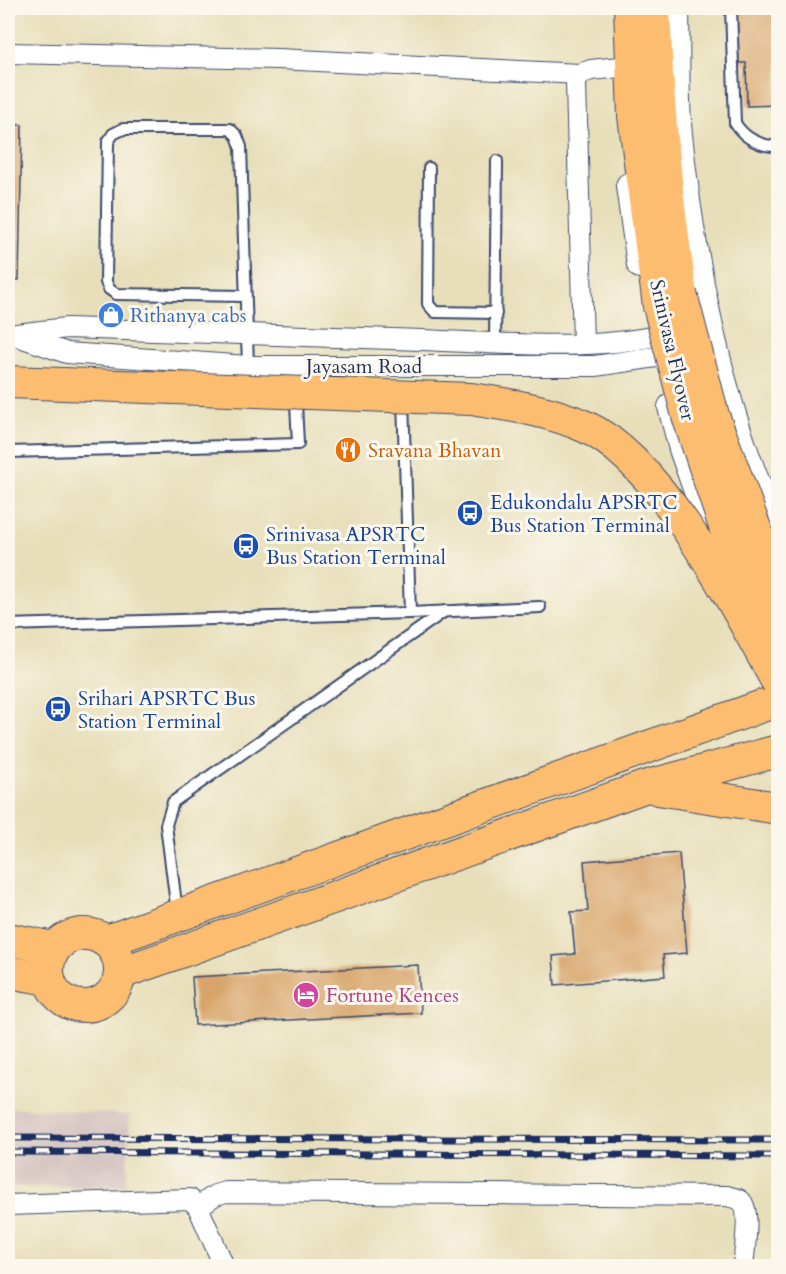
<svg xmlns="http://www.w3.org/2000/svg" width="786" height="1274" font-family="Cardo,serif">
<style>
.industrial{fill:#d1bfbd}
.building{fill:#d8a469}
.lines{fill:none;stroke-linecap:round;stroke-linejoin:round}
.service-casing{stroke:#3a496c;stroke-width:14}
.minor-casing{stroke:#3a496c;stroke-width:22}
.tertiary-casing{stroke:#3a496c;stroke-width:28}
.primary-casing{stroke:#3a496c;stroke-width:34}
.service{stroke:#fff;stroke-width:10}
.minor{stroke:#fff;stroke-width:20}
.tertiary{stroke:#fff;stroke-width:26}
.primary{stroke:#fcbd6f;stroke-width:32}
.rail-casing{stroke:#1b2f5e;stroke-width:7}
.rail{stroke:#fbf7ec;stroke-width:4.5;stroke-dasharray:14;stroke-linecap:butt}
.primary-bridge-casing{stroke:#3a496c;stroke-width:34;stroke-linecap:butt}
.primary-bridge{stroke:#fcbd6f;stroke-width:32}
.labels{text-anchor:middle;stroke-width:6;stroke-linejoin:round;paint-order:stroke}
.shop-label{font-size:20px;fill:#366cbe;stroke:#fbf7ec;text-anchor:start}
.street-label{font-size:20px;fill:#1b2f5e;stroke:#fbf7ec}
.food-label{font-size:20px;fill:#c56008;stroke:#fbf7ec;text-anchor:start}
.transit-label{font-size:20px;fill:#164399;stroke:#fbf7ec;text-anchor:start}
.hotel-label{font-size:20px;fill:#b23c85;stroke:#fbf7ec;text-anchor:start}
</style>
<rect width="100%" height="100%" fill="#fbf7ec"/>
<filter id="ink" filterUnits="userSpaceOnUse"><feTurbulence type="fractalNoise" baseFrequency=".0167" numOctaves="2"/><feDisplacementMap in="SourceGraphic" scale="12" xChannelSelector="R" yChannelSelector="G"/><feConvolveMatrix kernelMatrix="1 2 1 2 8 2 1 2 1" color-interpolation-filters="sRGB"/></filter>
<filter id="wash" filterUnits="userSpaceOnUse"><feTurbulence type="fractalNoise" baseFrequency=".008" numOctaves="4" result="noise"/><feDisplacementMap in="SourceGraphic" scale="24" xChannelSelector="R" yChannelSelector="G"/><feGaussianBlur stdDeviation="1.35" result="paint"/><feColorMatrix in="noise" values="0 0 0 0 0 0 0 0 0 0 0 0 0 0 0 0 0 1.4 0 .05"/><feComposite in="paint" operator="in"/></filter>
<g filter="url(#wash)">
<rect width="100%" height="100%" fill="#e7dfba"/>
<path class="industrial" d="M 8,1107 L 130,1115 L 126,1186 L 8,1187 Z"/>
<g id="blocks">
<g class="building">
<path d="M 732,8 L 778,8 L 778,105 L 747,106 L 746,63 L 734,63 Z"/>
<path d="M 8,124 L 22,125 L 19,280 L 8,279 Z"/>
<path d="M 679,853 L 687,953 L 663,955 L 665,976 L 555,985 L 553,956 L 575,954 L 571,912 L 588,911 L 584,861 Z"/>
<path d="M 418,965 L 421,1013 L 195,1025 L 192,977 Z"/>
</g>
</g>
</g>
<g filter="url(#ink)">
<use href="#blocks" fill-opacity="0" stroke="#3a496c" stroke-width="1.5"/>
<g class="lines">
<defs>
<g id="service">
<path d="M 731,8 L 735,123 C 744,138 761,147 778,146"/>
<path d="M 429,168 L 428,304 L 435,312 L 496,313"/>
<path d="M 246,296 L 116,294 L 109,289 L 106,282 L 108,142 L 113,134 L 123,129 L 230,129 L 237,136 L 241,147 L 248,366"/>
<path d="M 495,343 L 497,161"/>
<path d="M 8,452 L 298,444 L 296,403 L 304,403"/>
<path d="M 410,613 L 540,607"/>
<path d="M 8,625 L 410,613 L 403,400"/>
<path d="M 177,912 L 166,825 L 173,802 L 445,611"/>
</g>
<g id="minor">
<path d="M 8,53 L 278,59 L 580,74"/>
<path d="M 8,335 L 67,328 C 185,332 303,336 422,340 C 500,343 600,353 676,331"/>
<path d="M 20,337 L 67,353 L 248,366 L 595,366 L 683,353"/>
<path d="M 583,343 L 576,83 L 580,74 L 591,70 L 620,67"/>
<path d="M 8,1205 L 190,1199 L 198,1207 L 224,1266"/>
<path d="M 198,1207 L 215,1195 L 226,1192 L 727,1196 C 731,1197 737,1198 740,1200 C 752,1209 744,1253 743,1266"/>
</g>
<g id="tertiary">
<path d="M 676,8 C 677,50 675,93 679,135 C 692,260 722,418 778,530"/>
<path d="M 629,186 L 640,265"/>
<path d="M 671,407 L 682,449 L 706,517"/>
</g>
<g id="primary">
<path d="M 630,8 L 634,116 L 659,306"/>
<path d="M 654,8 C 657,104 666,199 681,294"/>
<path d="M 658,789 L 778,808"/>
<circle cx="84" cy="970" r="36"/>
<path d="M 8,939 L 53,948"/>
<path d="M 107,941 L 776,701"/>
<path d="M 8,972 L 49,979"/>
<path d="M 121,973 L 644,787 L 778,751"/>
</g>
</defs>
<use href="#service" class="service-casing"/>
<use href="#minor" class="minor-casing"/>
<use href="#tertiary" class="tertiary-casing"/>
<use href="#primary" class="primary-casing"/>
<use href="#service" class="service"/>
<use href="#minor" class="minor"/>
<use href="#tertiary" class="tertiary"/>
<use href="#primary" class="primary"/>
<defs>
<g id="rail">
<path d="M 8,1138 L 778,1140"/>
<path d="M 8,1152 L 778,1156"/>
</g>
</defs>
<use href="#rail" class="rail-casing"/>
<use href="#rail" class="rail"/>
<defs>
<g id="primary-bridge">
<path d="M 681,294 L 713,415 L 765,555 L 778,580"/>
<path d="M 659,306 L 688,416 L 736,560 L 772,630"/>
<path d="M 8,382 L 471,399 C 510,405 549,410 586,427 C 663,463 737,609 778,683"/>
</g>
</defs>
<use href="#primary-bridge" class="primary-bridge-casing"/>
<use href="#primary-bridge" class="primary-bridge"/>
</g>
</g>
<defs>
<symbol id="shop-disc" viewBox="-11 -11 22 22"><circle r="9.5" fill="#3f7fe0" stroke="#fbf7ec"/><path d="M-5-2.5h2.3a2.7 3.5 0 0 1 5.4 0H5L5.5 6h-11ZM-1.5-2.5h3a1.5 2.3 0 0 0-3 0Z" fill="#fff"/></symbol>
<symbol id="restaurant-disc" viewBox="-11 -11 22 22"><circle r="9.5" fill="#e8710a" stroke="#fbf7ec"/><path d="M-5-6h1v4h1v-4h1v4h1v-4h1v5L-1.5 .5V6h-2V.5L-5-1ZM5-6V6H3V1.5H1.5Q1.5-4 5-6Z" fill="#fff"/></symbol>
<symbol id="bus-disc" viewBox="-11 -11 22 22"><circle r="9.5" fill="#1a4fb4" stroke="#fbf7ec"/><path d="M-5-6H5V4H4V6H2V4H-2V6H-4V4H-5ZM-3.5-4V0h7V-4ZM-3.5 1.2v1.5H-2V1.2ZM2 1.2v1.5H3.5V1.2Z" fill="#fff"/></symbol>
<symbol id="hotel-disc" viewBox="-11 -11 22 22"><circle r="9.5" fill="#d1479c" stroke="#fbf7ec"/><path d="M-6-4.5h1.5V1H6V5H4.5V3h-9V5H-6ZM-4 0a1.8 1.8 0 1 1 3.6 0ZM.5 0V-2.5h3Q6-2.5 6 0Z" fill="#fff"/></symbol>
</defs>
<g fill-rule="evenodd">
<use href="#shop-disc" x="96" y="300" width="30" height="30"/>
<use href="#restaurant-disc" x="333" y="435" width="30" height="30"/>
<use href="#bus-disc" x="455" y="498" width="30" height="30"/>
<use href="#bus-disc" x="231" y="531" width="30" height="30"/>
<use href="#bus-disc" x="43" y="694" width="30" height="30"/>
<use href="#hotel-disc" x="291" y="980" width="30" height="30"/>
</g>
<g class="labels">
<g class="shop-label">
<text x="130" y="322">Rithanya cabs</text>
</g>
<g class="street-label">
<text transform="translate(673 350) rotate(77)" y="7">Srinivasa Flyover</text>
<text x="364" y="373">Jayasam Road</text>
</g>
<g class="food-label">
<text x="368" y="457">Sravana Bhavan</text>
</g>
<g class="transit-label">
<text x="490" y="509">Edukondalu APSRTC<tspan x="490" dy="23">Bus Station Terminal</tspan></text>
<text x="266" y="541">Srinivasa APSRTC<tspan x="266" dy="23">Bus Station Terminal</tspan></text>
<text x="78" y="705">Srihari APSRTC Bus<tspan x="78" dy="23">Station Terminal</tspan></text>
</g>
<g class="hotel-label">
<text x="326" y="1002">Fortune Kences</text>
</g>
</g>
<rect width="786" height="1274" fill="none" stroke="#fbf7ec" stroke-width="30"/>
</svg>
